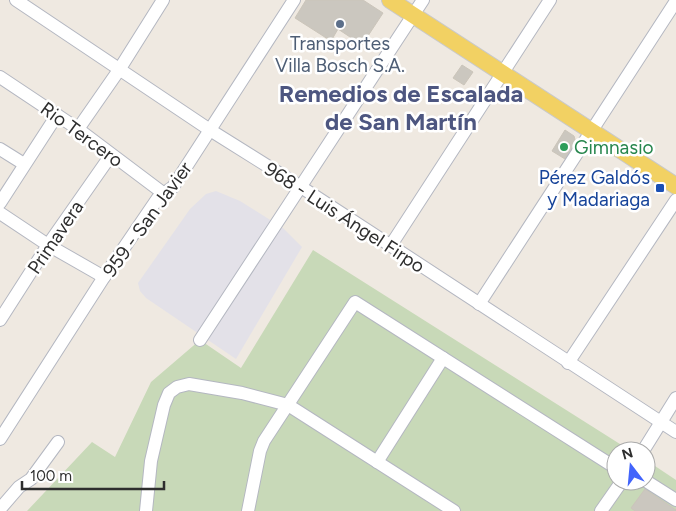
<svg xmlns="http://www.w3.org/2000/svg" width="676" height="511" font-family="Figtree,sans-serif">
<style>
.industrial{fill:#e3e1e8}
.cemetery{fill:#c8d9b8}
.building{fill:#cbc7bf;stroke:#cbc5ba}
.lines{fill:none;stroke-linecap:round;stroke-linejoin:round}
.minor-casing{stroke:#b4b7c1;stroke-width:14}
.major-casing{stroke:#c9c9c9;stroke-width:18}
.minor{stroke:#fff;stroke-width:12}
.major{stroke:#f2d163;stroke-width:16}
.service-dot{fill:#5c6f8a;stroke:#fff;stroke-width:2}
.leisure-dot{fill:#2e9e5b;stroke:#fff;stroke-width:2}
.transit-dot{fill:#1a4fb4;stroke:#fff;stroke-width:2}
.labels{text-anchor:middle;stroke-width:5;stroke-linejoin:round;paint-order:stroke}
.service-label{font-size:19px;fill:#4e5e75;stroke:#fff}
.street-label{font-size:19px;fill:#2e2e2e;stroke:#fff}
.leisure-label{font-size:19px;fill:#27864d;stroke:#fff;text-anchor:start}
.transit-label{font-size:19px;fill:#164399;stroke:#fff;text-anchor:end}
.district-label{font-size:24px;font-weight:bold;fill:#4d5680;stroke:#fff}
</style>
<rect width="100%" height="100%" fill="#efe9e1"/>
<path class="industrial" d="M 216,191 L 240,201 L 283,228 L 302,247 L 236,359 L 146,298 L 140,291 L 138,283 L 190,209 L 206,194 Z"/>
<path class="cemetery" d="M 313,250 L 631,451 L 616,451 L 616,481 L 646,481 L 646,460 L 676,480 L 676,511 L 27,511 L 92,442 L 115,457 L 151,382 L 200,340 L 241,368 Z"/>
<g class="building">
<path d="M 306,0 L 363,0 L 383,13 L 362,45 L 338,29 L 331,41 L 295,18 Z"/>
<path d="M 462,65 L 473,72 L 464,85 L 453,78 Z"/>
<path d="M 565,130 L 574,136 L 576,143 L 565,159 L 552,151 Z"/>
<path d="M 645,489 L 676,510 L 676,511 L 635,511 L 631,508 Z"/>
</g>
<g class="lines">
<defs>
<g id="minor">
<path d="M 16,0 L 210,130 L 301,187 L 676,432"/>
<path d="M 0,77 L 78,129 L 163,193"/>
<path d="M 78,129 L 119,70 L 163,0"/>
<path d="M 0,149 L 24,164"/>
<path d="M 0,203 L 57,115"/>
<path d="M 0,213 L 48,245 L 104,277"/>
<path d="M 391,245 L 550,0"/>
<path d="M 479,304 L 676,1"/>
<path d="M 0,320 L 48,245 L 111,155"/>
<path d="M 200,340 L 423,0"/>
<path d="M 568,363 L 676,200"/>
<path d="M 0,439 L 104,277 L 158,198 L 173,187 L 294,0"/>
<path d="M 643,451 L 676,398"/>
<path d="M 377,462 L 443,358"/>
<path d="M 646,481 L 676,500"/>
<path d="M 0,509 L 19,487 L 31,479 L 58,442"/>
<path d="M 146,511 L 151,461 L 164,405 L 169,393 L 177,387 L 189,384 L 242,393 L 288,405 L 454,511"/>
<path d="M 248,511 L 260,451 L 264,441 L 355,302 L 616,468"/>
<path d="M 601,511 L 622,481"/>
</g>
<path id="major" d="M 390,0 L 676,186"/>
</defs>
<use href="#minor" class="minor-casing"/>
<use href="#major" class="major-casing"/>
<use href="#minor" class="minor"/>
<use href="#major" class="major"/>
</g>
<circle class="service-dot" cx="340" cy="24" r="5"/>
<circle class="leisure-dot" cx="564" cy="147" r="5"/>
<rect class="transit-dot" x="655" y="183" width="10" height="10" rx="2.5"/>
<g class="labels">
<g class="service-label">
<text x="340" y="50">Transportes<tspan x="340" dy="22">Villa Bosch S.A.</tspan></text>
</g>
<g class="street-label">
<text transform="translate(82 134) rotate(36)" y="7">Rio Tercero</text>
<text transform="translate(345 217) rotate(33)" y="7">968 - Luis Ángel Firpo</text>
<text transform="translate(147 219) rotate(-54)" y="7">959 - San Javier</text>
<text transform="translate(55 237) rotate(-56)" y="7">Primavera</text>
</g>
<g class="leisure-label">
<text x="574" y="154">Gimnasio</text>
</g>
<g class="transit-label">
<text x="650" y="184">Pérez Galdós<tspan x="650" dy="22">y Madariaga</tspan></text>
</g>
<g class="district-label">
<text x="401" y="102">Remedios de Escalada<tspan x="401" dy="28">de San Martín</tspan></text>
</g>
</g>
<g transform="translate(631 466) rotate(344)"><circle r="24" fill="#ffffff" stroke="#ababab"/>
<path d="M0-4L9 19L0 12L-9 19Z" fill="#4264fb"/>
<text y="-8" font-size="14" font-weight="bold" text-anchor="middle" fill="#2e2e2e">N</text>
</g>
<path d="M22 481v8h142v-8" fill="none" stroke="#2e2e2e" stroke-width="2.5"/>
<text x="30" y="481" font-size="15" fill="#2e2e2e" stroke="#ffffff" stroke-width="4" paint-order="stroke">100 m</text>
</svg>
